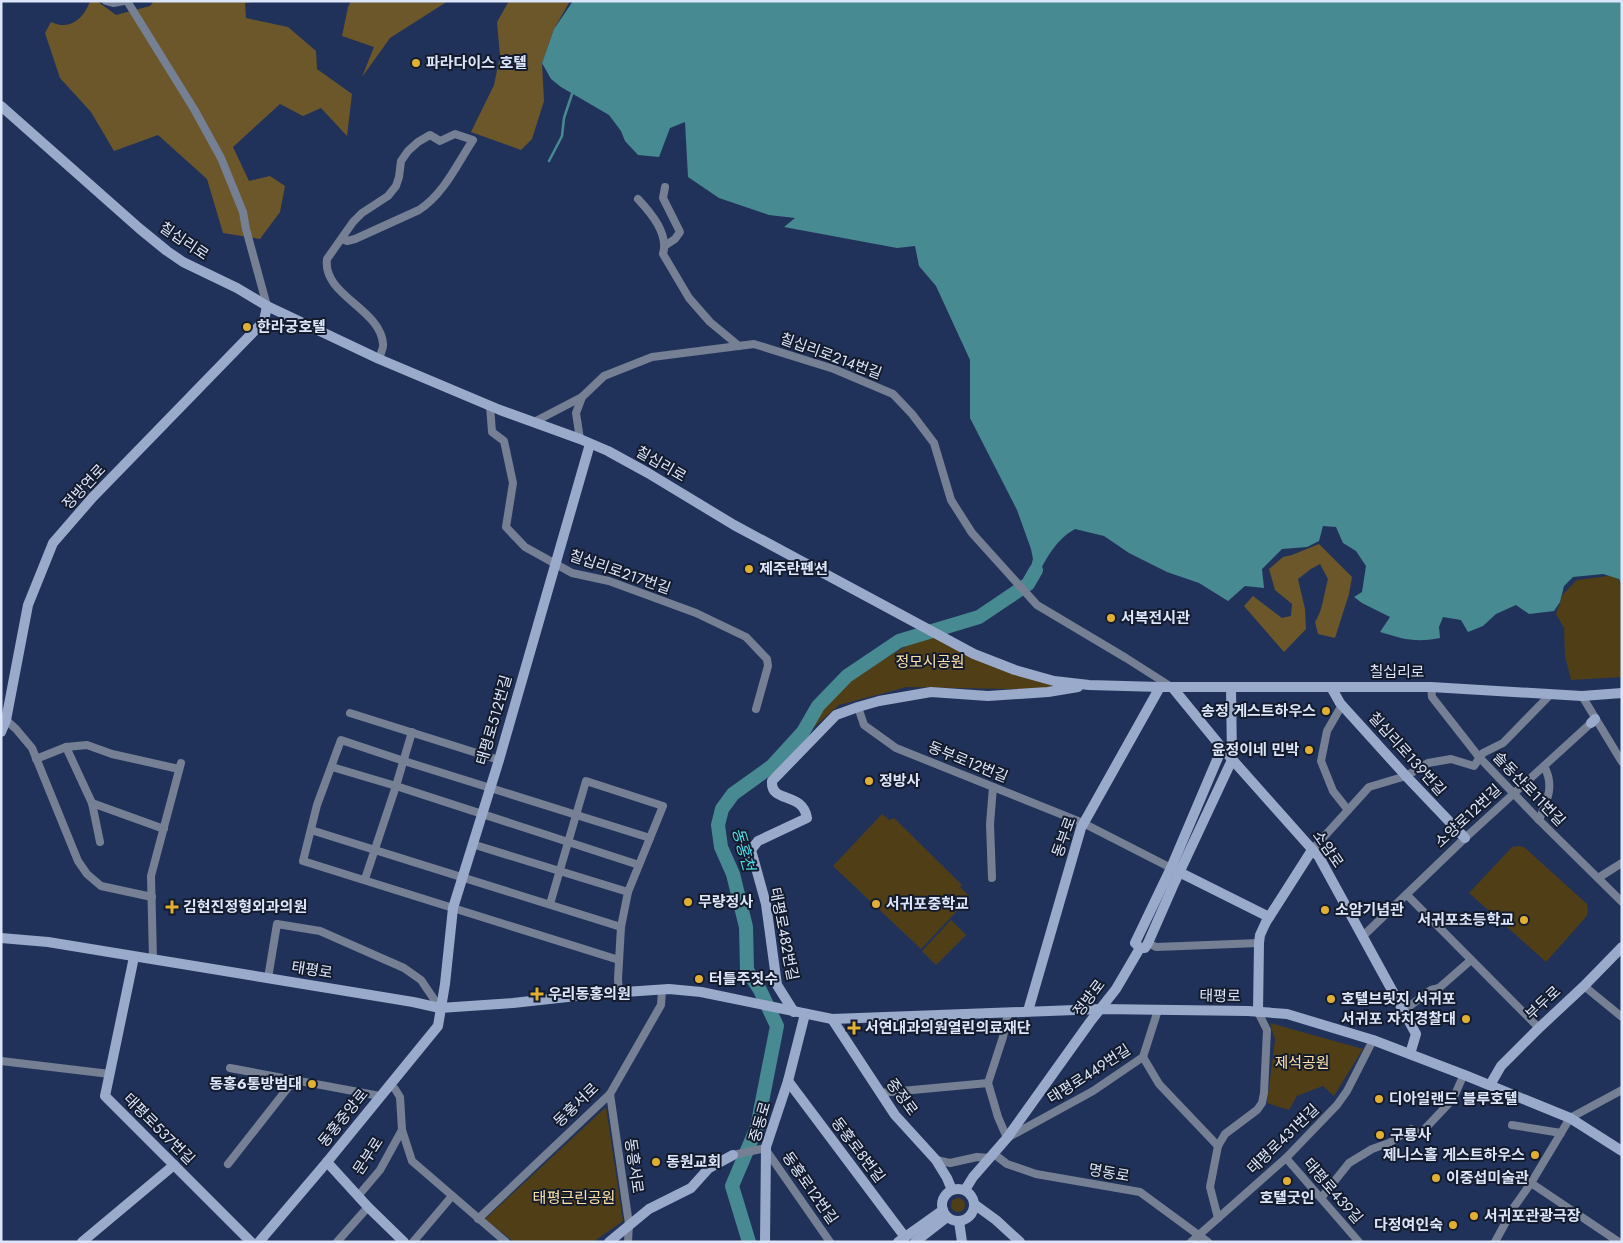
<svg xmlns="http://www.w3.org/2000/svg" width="1623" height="1243" font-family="Jost,'Noto Sans KR',sans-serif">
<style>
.green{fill:#4f3e16}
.forest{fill:#6b572a}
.water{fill:#488a91}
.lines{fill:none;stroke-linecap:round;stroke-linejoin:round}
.stream{stroke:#488a91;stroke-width:2.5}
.river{stroke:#488a91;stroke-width:14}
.street{stroke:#768094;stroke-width:8}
.secondary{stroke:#9aaacb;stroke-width:10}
.poi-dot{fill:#e1af34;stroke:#131b2d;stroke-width:2}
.labels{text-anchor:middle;stroke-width:4;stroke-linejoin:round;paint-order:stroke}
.poi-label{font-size:15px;font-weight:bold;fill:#dce6fa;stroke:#131b2d;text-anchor:start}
.street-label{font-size:15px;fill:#dce6fa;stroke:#131b2d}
.park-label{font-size:15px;fill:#fde1a7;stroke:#131b2d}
.water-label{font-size:16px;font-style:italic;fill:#4fdcea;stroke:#131b2d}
</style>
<rect width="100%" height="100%" fill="#21325a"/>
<g class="green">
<path d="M 1616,575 L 1622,588 L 1622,677 L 1571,680 L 1565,656 L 1564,628 L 1556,614 L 1563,594 L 1577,580 Z"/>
<path d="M 929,633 L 1062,690 L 907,687 L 839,705 L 778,759 L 846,681 Z"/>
<path d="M 882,814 L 889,820 L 894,818 L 962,885 L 960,887 L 970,897 L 921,949 L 833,866 Z"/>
<path d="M 1519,846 L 1524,847 L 1587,904 L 1588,911 L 1586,917 L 1546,962 L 1469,893 L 1512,847 Z"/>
<path d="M 951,920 L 966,935 L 936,965 L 922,951 Z"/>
<path d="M 1270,1023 L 1363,1049 L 1334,1096 L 1323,1086 L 1297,1096 L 1289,1110 L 1267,1103 L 1275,1040 Z"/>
<path d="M 606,1107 L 623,1221 L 593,1242 L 514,1242 L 485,1219 Z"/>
<circle cx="958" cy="1205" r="7"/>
</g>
<g class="forest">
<path d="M 90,1 L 97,1 L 116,15 L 150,6 L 154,1 L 260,1 L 245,3 L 246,18 L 288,27 L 316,51 L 317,69 L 352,94 L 347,136 L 321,108 L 303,116 L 280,104 L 233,147 L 249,181 L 270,176 L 285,186 L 280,212 L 260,239 L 223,233 L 207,179 L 158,135 L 114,151 L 91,112 L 60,78 L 45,33 L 51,22 C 69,31 84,19 90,1 Z"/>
<path d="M 351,1 L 448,1 L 390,38 L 362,77 L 374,47 L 342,36 L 348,7 Z"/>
<path d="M 509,1 L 570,1 L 554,29 L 542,63 L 544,101 L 532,139 L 521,150 L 471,132 L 494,85 L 500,56 L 497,22 Z"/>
<path d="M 1319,544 L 1352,577 L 1349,594 L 1335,638 L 1318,634 L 1315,622 C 1323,610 1324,593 1328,579 L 1320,564 L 1311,569 L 1298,579 L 1305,609 L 1306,629 L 1284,652 L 1244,606 L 1253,596 L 1282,618 L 1291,616 L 1292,604 L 1275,590 L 1269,569 L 1283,557 L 1292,555 Z"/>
</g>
<path class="water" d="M 573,1 L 1622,1 L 1622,586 L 1619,579 L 1603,574 L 1573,577 L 1564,586 L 1560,602 L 1554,611 L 1529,614 L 1516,605 L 1496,614 L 1483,626 L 1468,632 L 1461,620 L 1443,617 L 1439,627 L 1440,638 C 1414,643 1404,639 1380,632 L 1390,617 L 1362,603 L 1354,597 L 1362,592 L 1366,566 L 1356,551 L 1343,543 L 1336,527 L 1323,526 L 1319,541 L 1307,547 L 1282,549 L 1262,569 L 1264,588 L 1245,586 L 1228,601 L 1199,583 L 1167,572 L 1129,553 L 1104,536 L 1075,529 C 1053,541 1042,566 1032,588 L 1026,585 L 1033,559 L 1031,549 L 1017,510 L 970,418 L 970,360 L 936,286 L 919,266 L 915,246 L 897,248 L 784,227 L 795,218 L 769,215 L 719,198 L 688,177 L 685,122 L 670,128 L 659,157 L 638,155 L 625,141 L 621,131 L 609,115 L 561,87 L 551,79 L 542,63 L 554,29 Z"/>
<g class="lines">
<path class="stream" d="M 549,161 L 562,136 L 564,118 L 572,94"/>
<path class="river" d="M 749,1242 L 732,1186 L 757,1127 L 777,1026 L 760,990 L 747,970 L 746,927 L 733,874 L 721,847 L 718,825 L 722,809 L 733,794 L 772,766 L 803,732 L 818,706 L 847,676 L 899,641 L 979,617 L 1028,584 L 1036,570"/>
<g class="street">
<path d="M 106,1 L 113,3 L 124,1"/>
<path d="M 127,1 L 194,109 L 221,158 L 243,212 L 246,229 L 267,306"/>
<path d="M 665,187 L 663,198 L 680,232 L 675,239 L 666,245"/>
<path d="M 638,199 C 651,213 669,234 663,254 L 689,298 L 710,322 L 739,346"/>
<path d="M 342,239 L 347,241 L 355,239 L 419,210 C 444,194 457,164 473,140 L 455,134 L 440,141 L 430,135 L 418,142 L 408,151 L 401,161 L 399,177 L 396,186 L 388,196 L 362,213 L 353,222 L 327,259 C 322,295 381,309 383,344 C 384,348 380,354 379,359"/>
<path d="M 490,406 L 492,432 L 504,441 L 513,483 L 506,527 L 525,547 L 572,573 L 609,581 L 696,613 L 746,637 L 767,659 L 768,666 L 756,709"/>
<path d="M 534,422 L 582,397 L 604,376 L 652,357 L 754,344 L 834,369 L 893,394 L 912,414 L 934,443 L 951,500 L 972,533 L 1037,605 L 1126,658 L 1170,686"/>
<path d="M 580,439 L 576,413 L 582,397"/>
<path d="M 1431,687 L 1432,697 L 1479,757 L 1539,820 L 1622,902"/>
<path d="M 1582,696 L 1622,762"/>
<path d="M 1342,705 L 1327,731 L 1321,761 L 1333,791 L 1348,810"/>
<path d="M 858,707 L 864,725 L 896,748 L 1083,823 L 1175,870"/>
<path d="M 350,713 L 499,760"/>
<path d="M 6,720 L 16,729 L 32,748 L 78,861 L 87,874 L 101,886 L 152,897"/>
<path d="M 66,747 L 92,803 L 100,842"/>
<path d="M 36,759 L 66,747 L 87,745 L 112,754 L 179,769"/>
<path d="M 332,767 L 396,786 L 639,865"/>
<path d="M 92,803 L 164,829"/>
<path d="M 1539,820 C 1547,801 1555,786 1544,766"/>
<path d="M 311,830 L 621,927"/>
<path d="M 472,844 L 628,892"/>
<path d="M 1312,850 L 1369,787 L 1406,776 L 1428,763 L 1451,759 L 1474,766 L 1483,753 L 1503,743 L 1550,695"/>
<path d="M 992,878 L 990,824 L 993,787"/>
<path d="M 1598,878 L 1622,863"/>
<path d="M 365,879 L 396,786 L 412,732"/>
<path d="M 1407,895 L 1539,1028"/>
<path d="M 550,904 L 586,781 L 663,806 L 628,892 L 621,927 L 618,979 L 619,992"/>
<path d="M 1362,937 L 1465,838 L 1591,723"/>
<path d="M 1148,943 L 1156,947 L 1259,943"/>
<path d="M 153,960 L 151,876 L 181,763"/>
<path d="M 619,960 L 303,861 L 317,805 L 341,740 L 404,761 L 650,838"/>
<path d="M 268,978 L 277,924 L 320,931 L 404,968 L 421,980 L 440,1008"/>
<path d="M 1584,986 L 1622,1017"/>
<path d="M 1403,1011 L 1431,990 L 1439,988 L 1471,960"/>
<path d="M 1008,1013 L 1003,1037 L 988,1083 L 998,1117 L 1007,1138 L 1093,1091 L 1143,1057 L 1158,1010"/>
<path d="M 1143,1057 L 1159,1084 L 1218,1146"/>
<path d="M 1,1061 L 110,1074"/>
<path d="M 230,1068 L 380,1096"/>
<path d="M 389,1085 L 395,1089 L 400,1097 L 402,1130 L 412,1161 L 506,1242"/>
<path d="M 880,1093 L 988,1083"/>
<path d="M 610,1094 L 629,1224 L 628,1242"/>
<path d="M 1512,1125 L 1561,1133"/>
<path d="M 766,1150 L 830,1242"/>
<path d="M 994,1154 L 1007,1164 L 1036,1174 L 1140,1192 L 1208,1242"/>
<path d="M 733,1155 L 766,1148"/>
<path d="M 1286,1158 L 1359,1242"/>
<path d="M 936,1160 L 950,1163 L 977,1157 L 990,1158"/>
<path d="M 228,1164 L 294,1080"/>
<path d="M 1531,1183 L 1619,1242"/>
<path d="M 358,1196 L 380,1170 L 402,1130"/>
<path d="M 1321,1198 L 1349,1163 L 1372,1149 L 1389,1143 L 1411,1129 L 1420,1134 L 1453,1099 L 1464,1074"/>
<path d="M 1218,1218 L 1210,1187 L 1218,1146 L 1225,1134 L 1257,1110 L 1262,1103 L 1264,1093 L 1267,1030 L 1258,1012"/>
<path d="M 478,1219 L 610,1094 L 661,1005 L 662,990"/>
<path d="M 337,1242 L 368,1207"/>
<path d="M 413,1242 L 452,1196"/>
<path d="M 1191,1242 L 1286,1158 L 1337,1105 L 1347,1091 L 1373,1040"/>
<path d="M 1495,1242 L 1514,1207 L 1531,1183 L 1570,1118 L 1622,1090"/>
</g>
<g class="secondary">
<path d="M 1,106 L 140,229 L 167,251 L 183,262 L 237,288 L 267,306 L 379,359 L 500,410 L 580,439 L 608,451 L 648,473 L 734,525 L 974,654 L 1015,670 L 1054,681 L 1089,685 L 1160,687 L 1431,687 L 1582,696 L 1622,693"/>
<path d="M 1172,687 L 1222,748 L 1319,857 L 1416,1034 L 1410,1054"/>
<path d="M 1331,687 L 1340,703 L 1406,776 L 1465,838"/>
<path d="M 1591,723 L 1595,719"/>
<path d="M 1,732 L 6,720 L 28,605 L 53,543 L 92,498 L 264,321 L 267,306"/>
<path d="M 1179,872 L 1269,917"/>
<path d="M 1,938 L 48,942 L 413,1002 L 440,1008 L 513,1003 L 595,994 L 669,989 L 701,992 L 832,1019 L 1101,1009 L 1248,1011 L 1287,1014 L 1373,1040 L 1467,1076 L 1570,1118 L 1622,1151"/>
<path d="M 1140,948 L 1145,948 L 1148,943 L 1173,886 L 1232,760 L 1231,687"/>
<path d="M 1140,948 L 1135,943 L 1171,868 L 1222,748"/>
<path d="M 134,957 L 105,1096 L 251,1242"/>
<path d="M 1028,1011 L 1081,828 L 1160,687"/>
<path d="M 794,1012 L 777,985 L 766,904 L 751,850 L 758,841 L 807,818 C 803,791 770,804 772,781 L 836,715 L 858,707 L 879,701 L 931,692 L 988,696 L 1048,692 L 1078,687"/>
<path d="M 1258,1012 L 1259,943 L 1260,935 L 1266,922 L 1312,850"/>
<path d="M 832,1019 L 895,1115 L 936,1160 L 947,1178 L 952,1190"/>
<path d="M 788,1081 L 905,1237"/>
<path d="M 1490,1085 L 1501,1066 L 1539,1028 L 1584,986 L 1622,947"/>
<path d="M 327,1162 L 368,1207 L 404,1242"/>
<circle cx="958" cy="1205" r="16"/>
<path d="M 965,1190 L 973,1177 L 1007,1138 L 1090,1022 L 1116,989 L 1140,948"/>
<path d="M 974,1204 L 996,1220 L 1020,1242"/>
<path d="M 959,1221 L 962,1242"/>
<path d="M 82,1242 L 174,1165"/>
<path d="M 259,1242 L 327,1162 L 438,1026 L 445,984 L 453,908 L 499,760 L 590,444"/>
<path d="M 609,1242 L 649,1209 L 691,1188 L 709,1168 L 733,1155"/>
<path d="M 765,1242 L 766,1147 L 788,1081 L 805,1014"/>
<path d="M 898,1242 L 943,1210"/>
<path d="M 915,1242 L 947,1217"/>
</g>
</g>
<g class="poi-dot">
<circle cx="416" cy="63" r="5"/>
<circle cx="247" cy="327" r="5"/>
<circle cx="749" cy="569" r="5"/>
<circle cx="1111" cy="618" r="5"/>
<circle cx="1326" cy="711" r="5"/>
<circle cx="1309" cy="750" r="5"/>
<circle cx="869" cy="781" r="5"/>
<circle cx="688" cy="902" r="5"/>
<circle cx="876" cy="904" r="5"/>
<path d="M169.5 899.5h5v5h5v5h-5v5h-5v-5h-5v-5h5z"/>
<circle cx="1325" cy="910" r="5"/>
<circle cx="1524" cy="920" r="5"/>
<circle cx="699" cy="979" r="5"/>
<path d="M534.5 986.5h5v5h5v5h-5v5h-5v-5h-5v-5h5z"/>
<circle cx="1331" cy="999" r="5"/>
<circle cx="1466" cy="1019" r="5"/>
<path d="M851.5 1020.5h5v5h5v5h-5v5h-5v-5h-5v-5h5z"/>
<circle cx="312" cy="1084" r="5"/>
<circle cx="1379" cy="1099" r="5"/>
<circle cx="1380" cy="1135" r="5"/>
<circle cx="1535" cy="1155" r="5"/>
<circle cx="656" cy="1162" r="5"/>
<circle cx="1436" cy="1178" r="5"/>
<circle cx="1287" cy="1181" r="5"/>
<circle cx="1474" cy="1216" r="5"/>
<circle cx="1453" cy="1225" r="5"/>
</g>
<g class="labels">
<g class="poi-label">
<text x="426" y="68">파라다이스 호텔</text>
<text x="257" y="332">한라궁호텔</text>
<text x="759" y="574">제주란펜션</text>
<text x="1121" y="623">서복전시관</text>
<text x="1316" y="716" text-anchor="end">송정 게스트하우스</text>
<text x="1299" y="755" text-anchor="end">윤정이네 민박</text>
<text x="879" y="786">정방사</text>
<text x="698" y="907">무량정사</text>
<text x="886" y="909">서귀포중학교</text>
<text x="183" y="912">김현진정형외과의원</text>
<text x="1335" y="915">소암기념관</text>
<text x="1514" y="925" text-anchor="end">서귀포초등학교</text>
<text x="709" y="984">터틀주짓수</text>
<text x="548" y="999">우리동홍의원</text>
<text x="1341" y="1004">호텔브릿지 서귀포</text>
<text x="1456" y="1024" text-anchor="end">서귀포 자치경찰대</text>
<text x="865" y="1033">서연내과의원열린의료재단</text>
<text x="302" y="1089" text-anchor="end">동홍6통방범대</text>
<text x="1389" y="1104">디아일랜드 블루호텔</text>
<text x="1390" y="1140">구룡사</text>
<text x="1525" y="1160" text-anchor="end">제니스홀 게스트하우스</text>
<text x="666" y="1167">동원교회</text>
<text x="1446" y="1183">이중섭미술관</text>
<text x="1287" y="1203" text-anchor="middle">호텔굿인</text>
<text x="1484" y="1221">서귀포관광극장</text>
<text x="1443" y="1230" text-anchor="end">다정여인숙</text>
</g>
<g class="street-label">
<text transform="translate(184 241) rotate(34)" y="5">칠십리로</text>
<text transform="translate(831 356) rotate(20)" y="5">칠십리로214번길</text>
<text transform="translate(661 464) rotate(30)" y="5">칠십리로</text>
<text transform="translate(84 487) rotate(-47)" y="5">정방연로</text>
<text transform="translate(620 572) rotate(19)" y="5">칠십리로217번길</text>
<text x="1397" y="677">칠십리로</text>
<text transform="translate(494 720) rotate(-74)" y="5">태평로512번길</text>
<text transform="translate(1407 754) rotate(48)" y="5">칠십리로139번길</text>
<text transform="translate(968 762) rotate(22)" y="5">동부로12번길</text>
<text transform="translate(1529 789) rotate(46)" y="5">솔동산로11번길</text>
<text transform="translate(1468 816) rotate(-43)" y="5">소양로12번길</text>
<text transform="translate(1064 837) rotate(-70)" y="5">동부로</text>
<text transform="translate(1328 849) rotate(55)" y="5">소암로</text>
<text transform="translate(784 934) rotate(79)" y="5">태평로482번길</text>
<text transform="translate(312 970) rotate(9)" y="5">태평로</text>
<text transform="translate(1220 996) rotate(1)" y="5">태평로</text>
<text transform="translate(1089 998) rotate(-53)" y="5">정방로</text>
<text transform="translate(1543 1003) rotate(-43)" y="5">부두로</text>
<text transform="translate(1089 1074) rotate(-33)" y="5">태평로449번길</text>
<text transform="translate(902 1097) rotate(54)" y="5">중정로</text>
<text transform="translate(576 1105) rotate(-44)" y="5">동홍서로</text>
<text transform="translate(343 1118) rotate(-51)" y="5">동홍중앙로</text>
<text transform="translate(760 1122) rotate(-74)" y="5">중동로</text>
<text transform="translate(159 1129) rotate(45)" y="5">태평로537번길</text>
<text transform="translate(1283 1139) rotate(-44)" y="5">태평로431번길</text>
<text transform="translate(858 1150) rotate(53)" y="5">동홍로8번길</text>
<text transform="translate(368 1156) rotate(-57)" y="5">문부로</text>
<text transform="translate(634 1166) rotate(82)" y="5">동흥서로</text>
<text transform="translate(1109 1173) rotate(10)" y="5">명동로</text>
<text transform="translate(810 1188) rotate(55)" y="5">동홍로12번길</text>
<text transform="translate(1333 1191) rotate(49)" y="5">태평로439길</text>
</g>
<g class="park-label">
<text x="930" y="667">정모시공원</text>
<text x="1302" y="1068">제석공원</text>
<text x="574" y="1203">태평근린공원</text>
</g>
<g class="water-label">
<text transform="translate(744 849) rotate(74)" y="6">동홍천</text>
</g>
</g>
<rect width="1623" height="1243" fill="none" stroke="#dce6fa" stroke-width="5"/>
</svg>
